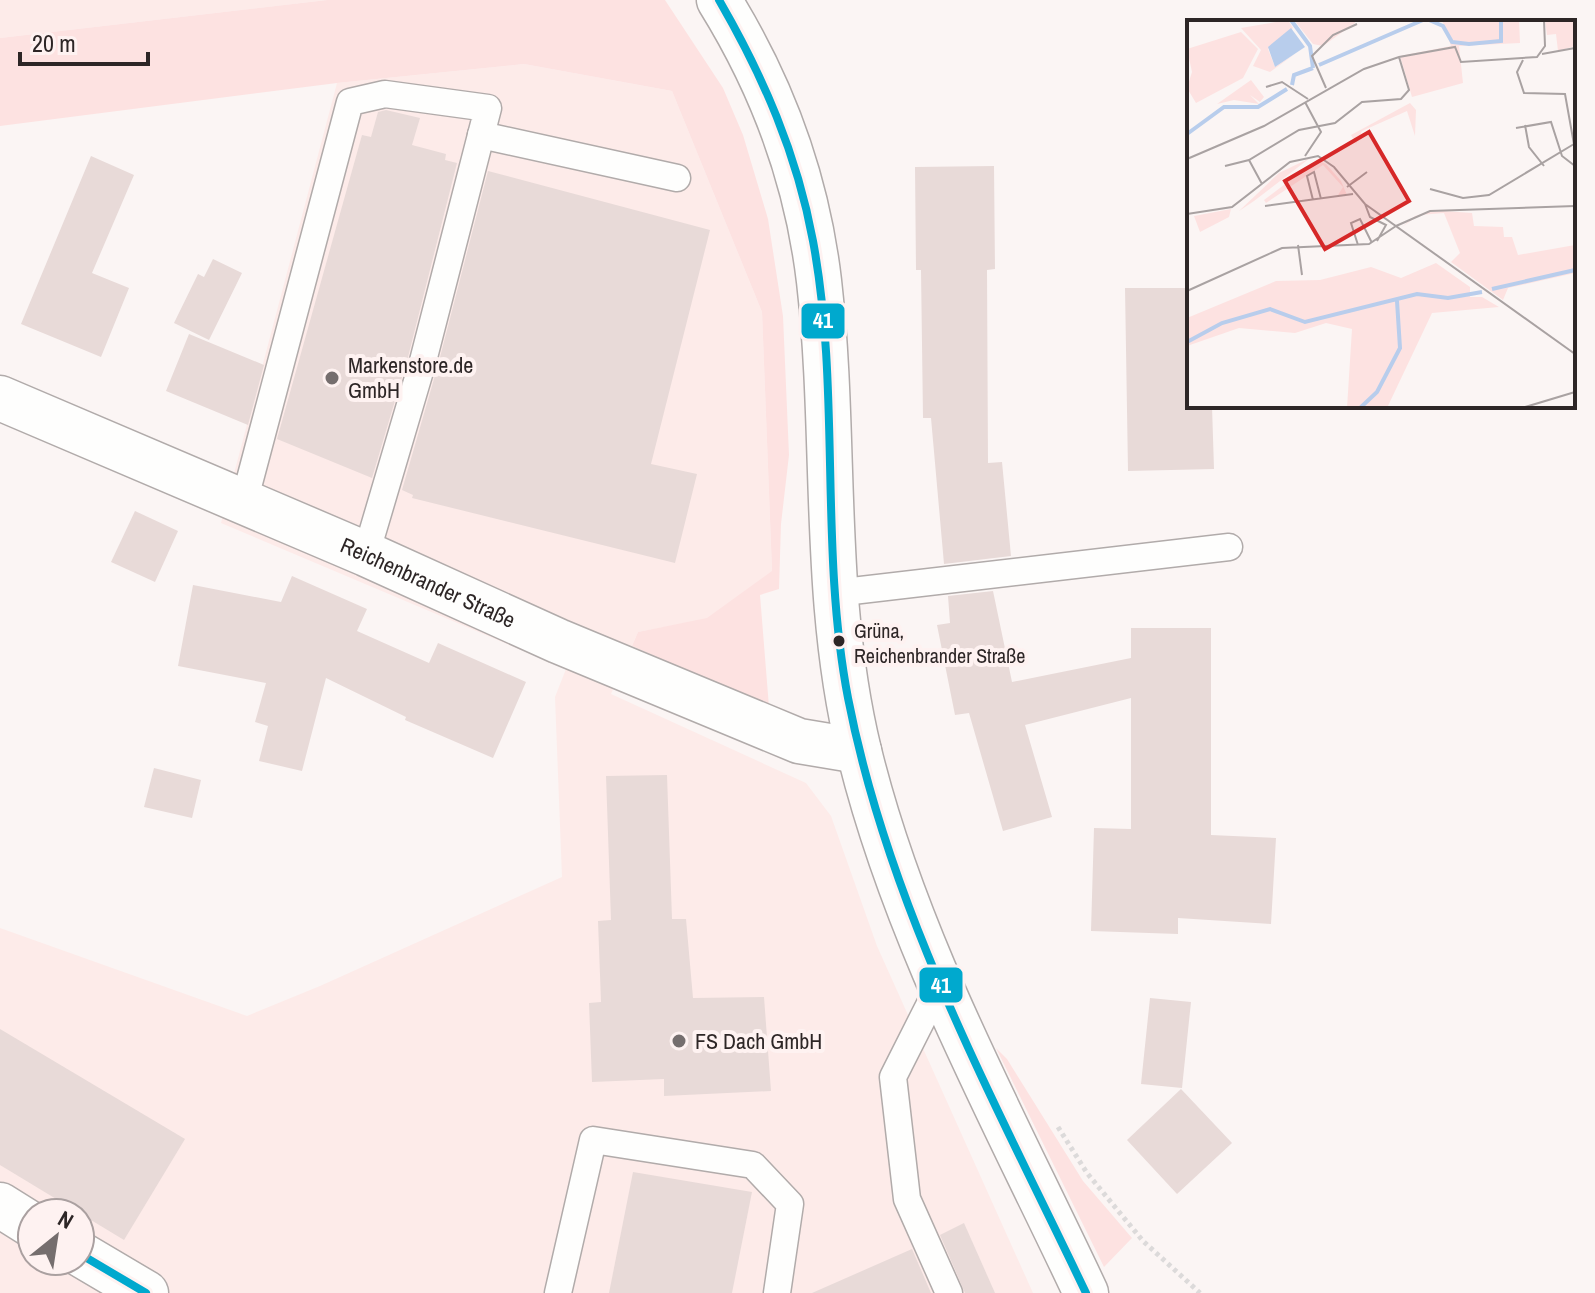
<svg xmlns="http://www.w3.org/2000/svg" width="1595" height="1293" font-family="'Archivo Narrow',sans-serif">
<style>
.built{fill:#fdebe9;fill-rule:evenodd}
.green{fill:#fde2e1}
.building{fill:#e8dad8}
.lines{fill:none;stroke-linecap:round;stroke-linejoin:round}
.lane-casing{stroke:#b1abaa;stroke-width:29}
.street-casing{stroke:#b1abaa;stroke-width:47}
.secondary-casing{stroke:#b1abaa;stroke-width:47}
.path{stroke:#dcdada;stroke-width:5;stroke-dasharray:4 4;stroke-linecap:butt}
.lane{stroke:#fefefd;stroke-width:26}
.street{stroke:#fefefd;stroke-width:44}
.secondary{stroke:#fefefd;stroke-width:44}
.bus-1-casing{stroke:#fef2f1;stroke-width:14}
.bus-1{stroke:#00a9ce;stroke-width:8}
.poi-dot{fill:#756e6e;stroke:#fef2f1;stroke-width:3}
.bus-dot{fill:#2d2626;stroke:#fef2f1;stroke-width:3}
.labels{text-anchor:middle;stroke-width:8;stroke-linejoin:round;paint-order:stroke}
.bus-label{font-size:20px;fill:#2d2626;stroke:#fef2f1;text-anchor:start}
.poi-label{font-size:22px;fill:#2d2626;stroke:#fef2f1;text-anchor:start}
.street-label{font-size:22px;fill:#2d2626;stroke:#fef2f1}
.inset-river{fill:none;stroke:#b8cdec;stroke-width:4}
.inset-road{fill:none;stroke:#a9a2a2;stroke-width:2}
.view{fill:#d62828;fill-opacity:0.15;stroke:#d62828;stroke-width:4}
.inset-edge{fill:none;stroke:#2d2626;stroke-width:4}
.line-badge{stroke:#fef2f1;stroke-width:3}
.badge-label{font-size:22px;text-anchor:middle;font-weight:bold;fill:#fff}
</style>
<rect width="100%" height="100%" fill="#fbf5f4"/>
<g class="built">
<path d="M 0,0 L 327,0 L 0,38 Z"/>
<path d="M 524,64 L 672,91 L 762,312 L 772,572 L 707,619 L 638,632 L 611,694 L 806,783 L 831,816 L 877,946 L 1033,1293 L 0,1293 L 0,928 L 247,1016 L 320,986 L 562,877 L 555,697 L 566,669 L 221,523 L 337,83 ZM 32,1213 L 80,1213 L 80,1261 L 32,1261 Z"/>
</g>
<g class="green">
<path d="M 327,0 L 665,0 L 723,88 L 743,135 L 768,219 L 783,316 L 789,455 L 781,524 L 779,589 L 760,595 L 769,707 L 632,646 L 638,632 L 707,618 L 772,571 L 762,312 L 672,91 L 524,64 L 337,83 L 0,126 L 0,38 Z"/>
<path d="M 996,1048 L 1007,1059 L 1083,1181 L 1132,1238 L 1104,1267 Z"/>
</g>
<g class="building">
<path d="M 386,110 L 420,118 L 412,145 L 446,154 L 445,160 L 457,163 L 408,357 L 372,478 L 277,439 L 362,135 L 371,137 L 378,112 Z"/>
<path d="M 91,156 L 134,175 L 92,273 L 129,288 L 101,357 L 21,324 Z"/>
<path d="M 994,166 L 995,269 L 987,270 L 988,463 L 1002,462 L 1011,556 L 944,564 L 931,418 L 923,418 L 921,270 L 916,270 L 915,167 Z"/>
<path d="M 488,171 L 710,230 L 651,464 L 697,474 L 675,563 L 412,498 L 413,495 L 402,490 L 438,365 Z"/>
<path d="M 213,259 L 242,273 L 209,340 L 174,323 L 198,274 L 204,277 Z"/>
<path d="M 1125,288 L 1189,288 L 1189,406 L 1212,406 L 1214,469 L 1128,471 Z"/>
<path d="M 189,334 L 264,365 L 248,425 L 166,391 Z"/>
<path d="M 135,511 L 178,531 L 155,582 L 111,562 Z"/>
<path d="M 292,576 L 367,609 L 357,631 L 429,663 L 438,643 L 526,682 L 493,758 L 405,720 L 406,717 L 326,678 L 302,771 L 259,761 L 268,726 L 255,722 L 266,683 L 178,666 L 193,585 L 281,602 Z"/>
<path d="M 993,591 L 1012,682 L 1131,658 L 1131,628 L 1211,628 L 1211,835 L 1276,838 L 1271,924 L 1178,918 L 1178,934 L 1091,931 L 1094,828 L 1131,829 L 1131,698 L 1025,725 L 1052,817 L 1003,831 L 969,713 L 955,715 L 937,625 L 950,623 L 948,596 Z"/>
<path d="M 154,768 L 201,780 L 192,818 L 144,807 Z"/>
<path d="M 667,775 L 672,919 L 686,919 L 693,998 L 764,997 L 771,1091 L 664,1096 L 664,1079 L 592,1082 L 589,1003 L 601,1002 L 598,921 L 611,920 L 606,776 Z"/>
<path d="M 1150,998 L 1191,1002 L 1182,1088 L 1141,1084 Z"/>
<path d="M 0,1029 L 185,1139 L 124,1240 L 0,1165 Z"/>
<path d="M 1181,1089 L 1232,1143 L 1177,1194 L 1127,1140 Z"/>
<path d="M 633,1172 L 752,1192 L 732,1293 L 609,1293 Z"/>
<path d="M 964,1223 L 995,1293 L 965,1293 L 940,1235 Z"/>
<path d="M 912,1249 L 931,1293 L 812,1293 Z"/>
</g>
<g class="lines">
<defs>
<g id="lane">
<path d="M 481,135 L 677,178"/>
<path d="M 244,502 L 350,102 L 385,94 L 488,108 L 423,361 L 366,554"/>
<path d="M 835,593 L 1229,547"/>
<path d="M 940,984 L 893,1077 L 907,1199 L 949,1293"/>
<path d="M 558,1293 L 593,1140 L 753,1165 L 790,1204 L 777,1293"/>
</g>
<g id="street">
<path id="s1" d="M 0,398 L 366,554 L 558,641 L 799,741 L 859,751"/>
<path d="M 0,1205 L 32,1225"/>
<path d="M 80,1254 L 146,1293"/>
</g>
<path id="secondary" d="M 719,0 C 773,87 807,179 819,281 C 837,438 821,595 859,751 C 905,940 1004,1118 1086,1293"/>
</defs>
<use href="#lane" class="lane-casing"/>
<use href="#street" class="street-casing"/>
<use href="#secondary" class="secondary-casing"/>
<path class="path" d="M 1058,1127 L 1087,1173 L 1143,1241 L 1200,1293"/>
<use href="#lane" class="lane"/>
<use href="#street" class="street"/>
<use href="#secondary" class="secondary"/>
<defs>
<g id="bus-1">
<path d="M 719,0 C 763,76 797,154 813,241 C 841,391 819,547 848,698 C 889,909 994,1100 1086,1293"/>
<path d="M 80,1254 L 146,1293"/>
</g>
</defs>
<use href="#bus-1" class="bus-1-casing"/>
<use href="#bus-1" class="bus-1"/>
</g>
<g class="poi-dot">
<circle cx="332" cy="378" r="8"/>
<circle cx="679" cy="1041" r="8"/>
</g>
<circle class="bus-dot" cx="839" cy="641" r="7"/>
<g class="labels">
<g class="bus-label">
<text x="854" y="638">Grüna,<tspan x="854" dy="25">Reichenbrander Straße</tspan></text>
</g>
<g class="poi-label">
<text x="348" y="373">Markenstore.de<tspan x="348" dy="25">GmbH</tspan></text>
<text x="695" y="1049">FS Dach GmbH</text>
</g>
<g class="street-label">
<text dy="8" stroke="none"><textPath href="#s1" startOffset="466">Reichenbrander Straße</textPath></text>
</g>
</g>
<g transform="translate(1187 20)">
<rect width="388" height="388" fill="#fbf5f4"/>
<path d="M 101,0 L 106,8 L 81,29 L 88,47 L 108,34 L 83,52 L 66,46 L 74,30 L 54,8 ZM 107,0 L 168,0 L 168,3 L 136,26 L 126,24 ZM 255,0 L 332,0 L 333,23 L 272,26 L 276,63 L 225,77 L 213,36 L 264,26 ZM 358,0 L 388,0 L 388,26 L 371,31 L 369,14 L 360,15 ZM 54,12 L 71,29 L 56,58 L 9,83 L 0,68 L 5,52 L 0,29 ZM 64,60 L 77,77 L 73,82 L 63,75 L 72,84 L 47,80 L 30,84 ZM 223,83 L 229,90 L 228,116 L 220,91 L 175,111 L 169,124 L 164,115 ZM 123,138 L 67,181 L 52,191 L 92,153 ZM 130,140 L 139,144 L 154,161 L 160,175 L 151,175 L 156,167 L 136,145 L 79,183 L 77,180 ZM 44,189 L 42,197 L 13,212 L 7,196 ZM 242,192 L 257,191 L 285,193 L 287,206 L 316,207 L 317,217 L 325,217 L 331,235 L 388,225 L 388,253 L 321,268 L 316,280 L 264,242 L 273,233 L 257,193 L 232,195 L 215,207 L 228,196 ZM 249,243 L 283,267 L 283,277 L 295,277 L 312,287 L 245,293 L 200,388 L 160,388 L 165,309 L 139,303 L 108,313 L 52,308 L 0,326 L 0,298 L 89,261 L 133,260 L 184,247 L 214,258 Z" fill="#fde2e1"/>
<path d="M 104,8 L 118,27 L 88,47 L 81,27 Z" fill="#b8cdec"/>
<path class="inset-river" d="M 104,0 L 123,26 L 126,48M 242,0 L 256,6 L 265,22 L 282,24 L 314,21 L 314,0M 132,45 L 236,0M 105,65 L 107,55 L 126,48M 0,114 L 37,87 L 71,87 L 100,69M 305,269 L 388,250M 0,322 L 35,303 L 83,289 L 118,302 L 230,274 L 261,278 L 295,272M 173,388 L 190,372 L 213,328 L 210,281"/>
<path class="inset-road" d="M 355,34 L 388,28M 336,40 L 330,52 L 337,73 L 378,74 L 388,130M 79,67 L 95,62 L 121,79M 139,68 L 125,36 L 146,15 L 170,4M 338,105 L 342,127 L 357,146M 329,108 L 364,102 L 375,136 L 388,146M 118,136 L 134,112 L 118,82M 0,139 L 77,106 L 177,49 L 212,37 L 268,27 L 274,42 L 350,37 L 358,26 L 357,0 L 345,1M 62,140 L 75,164M 38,146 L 62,140 L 112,110 L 148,103 L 175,82 L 214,79 L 222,70 L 212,37M 160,167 L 180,152M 243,169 L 276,178 L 302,175 L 387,124M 126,180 L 120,156 L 127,152 L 134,179M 178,184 L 183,197 L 199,205 L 190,221M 78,186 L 166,174M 0,194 L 45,187 L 103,142 L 131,136 L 147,147 L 178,184 L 388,334M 209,206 L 243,191 L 388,186M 111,225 L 115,255M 171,225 L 164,203 L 173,199 L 185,223M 0,271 L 95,228 L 182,224 L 209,206M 335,388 L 388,372"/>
<path class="view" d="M 182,112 L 222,181 L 138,229 L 98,161 Z"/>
<rect width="388" height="388" class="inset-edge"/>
</g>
<g class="line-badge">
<rect x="800" y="302" width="46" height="38" rx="8" fill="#00a9ce"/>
<rect x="918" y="966" width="46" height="38" rx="8" fill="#00a9ce"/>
</g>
<g class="badge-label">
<text x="823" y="328">41</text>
<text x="941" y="993">41</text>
</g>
<g transform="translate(56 1237) rotate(30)"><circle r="38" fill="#fef2f1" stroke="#aaa0a0" stroke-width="2"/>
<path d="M0-6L14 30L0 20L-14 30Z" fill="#756e6e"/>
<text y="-12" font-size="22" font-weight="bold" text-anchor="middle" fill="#2d2626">N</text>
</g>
<path d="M20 52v12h128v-12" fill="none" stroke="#2d2626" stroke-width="4"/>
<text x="32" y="52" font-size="24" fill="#2d2626" stroke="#fef2f1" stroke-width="6" paint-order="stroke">20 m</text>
</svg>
